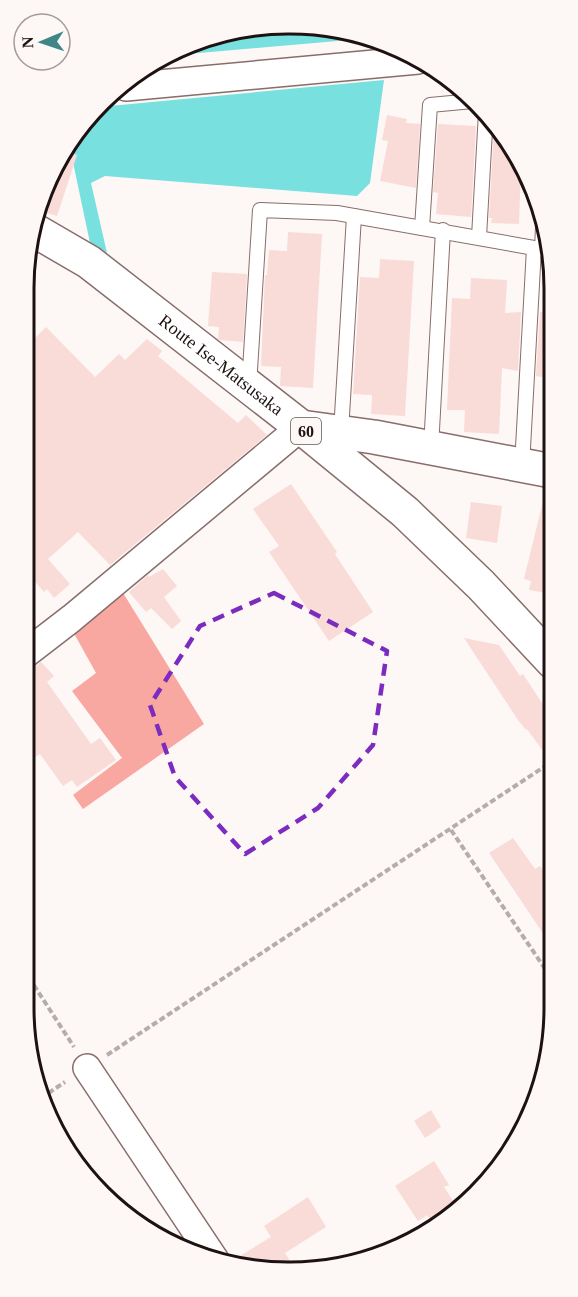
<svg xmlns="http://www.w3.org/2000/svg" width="578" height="1297" font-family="'Times New Roman',serif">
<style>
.forest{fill:#f9a8a1}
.water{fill:#79e0e0}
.building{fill:#f9dbd7}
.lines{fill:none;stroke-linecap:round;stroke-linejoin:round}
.lane-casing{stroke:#886d6a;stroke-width:16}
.street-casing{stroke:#886d6a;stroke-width:30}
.secondary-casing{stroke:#886d6a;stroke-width:36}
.primary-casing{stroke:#886d6a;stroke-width:36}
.path{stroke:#b5adac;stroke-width:4;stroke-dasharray:6 3;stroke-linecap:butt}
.lane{stroke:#fff;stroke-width:14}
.street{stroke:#fff;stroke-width:27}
.secondary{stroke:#fff;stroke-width:33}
.primary{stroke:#fff;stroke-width:33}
.marked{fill:none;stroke:#7b2cbf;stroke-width:4.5;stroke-dasharray:12 8;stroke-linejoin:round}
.labels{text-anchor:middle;stroke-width:5;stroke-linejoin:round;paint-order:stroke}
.shield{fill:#fdf7f6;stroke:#605756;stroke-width:1.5}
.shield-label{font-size:16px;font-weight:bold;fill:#1d1211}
.street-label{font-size:18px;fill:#1d1211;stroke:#fdf7f6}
.rim{fill:none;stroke:#1d1211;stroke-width:3}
</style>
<rect width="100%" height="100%" fill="#fdf7f6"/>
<path class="forest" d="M 120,588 L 204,724 L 83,809 L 73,795 L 122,758 L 72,691 L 96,673 L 71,628 Z"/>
<g class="water">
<path d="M 272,25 L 372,38 L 165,56 L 172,51 Z"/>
<path d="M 384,80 L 370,183 L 357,196 L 105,176 L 91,183 L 107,253 L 90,243 L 70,148 L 90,114 L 99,107 Z"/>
</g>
<g class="building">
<path d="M 387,115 L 407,119 L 406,123 L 420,124 L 416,188 L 380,181 L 388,141 L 382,140 Z"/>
<path d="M 438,124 L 476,126 L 471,217 L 436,214 L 438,193 L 433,192 Z"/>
<path d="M 494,127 L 497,127 L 521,163 L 519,224 L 491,223 L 492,218 L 489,218 Z"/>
<path d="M 68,151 L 77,155 L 57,216 L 37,210 L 38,203 Z"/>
<path d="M 288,232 L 322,234 L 313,388 L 280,386 L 281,367 L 261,366 L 265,275 L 267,275 L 269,250 L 287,251 Z"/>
<path d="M 380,259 L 414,261 L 405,416 L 371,414 L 372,395 L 353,394 L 360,277 L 379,278 Z"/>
<path d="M 212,272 L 247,274 L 243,342 L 220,340 L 218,339 L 219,327 L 208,326 Z"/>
<path d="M 471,278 L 507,280 L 505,313 L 521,312 L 518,371 L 502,368 L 499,434 L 464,432 L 465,410 L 447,410 L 452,298 L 470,299 Z"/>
<path d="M 552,311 L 552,379 L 536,376 L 540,312 Z"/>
<path d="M 46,327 L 95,377 L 119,354 L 125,360 L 147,339 L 162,351 L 158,356 L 238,423 L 246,415 L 267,435 L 110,565 L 78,532 L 48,559 L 70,584 L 54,598 L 47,589 L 44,592 L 24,569 L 24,349 Z"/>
<path d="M 291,484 L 337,552 L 335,554 L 373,612 L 329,641 L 269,552 L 279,546 L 253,509 Z"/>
<path d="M 545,493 L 552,493 L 553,594 L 529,590 L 531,581 L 524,579 Z"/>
<path d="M 471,502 L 502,506 L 497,543 L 466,538 Z"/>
<path d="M 163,569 L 177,586 L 164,597 L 181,621 L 172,629 L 151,608 L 146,612 L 129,592 L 148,575 L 149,577 Z"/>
<path d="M 464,638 L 499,645 L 520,676 L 523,674 L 553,720 L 553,765 L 527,729 L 526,730 L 518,720 Z"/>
<path d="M 41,662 L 54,676 L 47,682 L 91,744 L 100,738 L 116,760 L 77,787 L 72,780 L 63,786 L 40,754 L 24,764 L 24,670 L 33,668 Z"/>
<path d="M 513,838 L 535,869 L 540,866 L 554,886 L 554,950 L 489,853 Z"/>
<path d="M 431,1110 L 441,1127 L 425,1138 L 414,1121 Z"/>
<path d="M 434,1161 L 449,1185 L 444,1187 L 455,1204 L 430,1220 L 427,1215 L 418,1221 L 395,1186 Z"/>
<path d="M 308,1197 L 326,1227 L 285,1253 L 296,1270 L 238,1268 L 230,1265 L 230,1262 L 271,1237 L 264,1226 Z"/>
</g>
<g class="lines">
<defs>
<g id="lane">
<path d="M 422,228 L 430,105 L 473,101"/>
<path d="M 479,237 L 486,112"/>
<path d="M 542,249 L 543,227"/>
<path d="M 244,382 L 250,370 L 260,210 L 337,213 L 551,251"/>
<path d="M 341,432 L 354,216"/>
<path d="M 431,448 L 443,230"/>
<path d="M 522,466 L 534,248"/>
</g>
<g id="street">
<path d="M 126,87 L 418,60"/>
<path d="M 24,655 L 72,618 L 301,427"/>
<path d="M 87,1068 L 215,1260"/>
</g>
<path id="secondary" d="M 301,427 L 374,437 L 552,471"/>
<g id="primary">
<path id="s1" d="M 34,230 L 89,262 L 301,427 L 405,512 L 481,585 L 553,662"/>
</g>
</defs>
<use href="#lane" class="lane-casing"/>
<use href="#street" class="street-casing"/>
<use href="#secondary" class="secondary-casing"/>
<use href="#primary" class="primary-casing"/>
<g class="path">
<path d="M 451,830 L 554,982"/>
<path d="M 24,970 L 74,1047"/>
<path d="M 107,1055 L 553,761"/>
<path d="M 41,1098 L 65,1082"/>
</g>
<use href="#lane" class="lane"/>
<use href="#street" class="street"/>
<use href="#secondary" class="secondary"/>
<use href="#primary" class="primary"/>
</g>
<path class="marked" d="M 274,593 L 387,651 L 373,745 L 318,808 L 245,854 L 175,777 L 150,705 L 200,626 Z"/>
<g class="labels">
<rect class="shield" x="291" y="418" width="30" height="26" rx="4.5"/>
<g class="shield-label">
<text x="306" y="437">60</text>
</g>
<g class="street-label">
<text dy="6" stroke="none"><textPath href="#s1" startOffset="231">Route Ise-Matsusaka</textPath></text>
</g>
</g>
<path d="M0 0H578V1297H0ZM288 34H290A254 254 0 0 1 544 288V1008A254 254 0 0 1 290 1262H288A254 254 0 0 1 34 1008V288A254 254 0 0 1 288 34Z" fill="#fdf7f6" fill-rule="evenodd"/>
<path class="rim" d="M288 34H290A254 254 0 0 1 544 288V1008A254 254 0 0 1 290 1262H288A254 254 0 0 1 34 1008V288A254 254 0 0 1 288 34Z"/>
<g transform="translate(42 42) rotate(268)"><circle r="28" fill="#fdf7f6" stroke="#a39b9a" stroke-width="1.5"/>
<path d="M0-4.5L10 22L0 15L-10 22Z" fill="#3f8787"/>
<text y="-9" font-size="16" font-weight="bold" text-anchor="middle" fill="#1d1211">N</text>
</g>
</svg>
